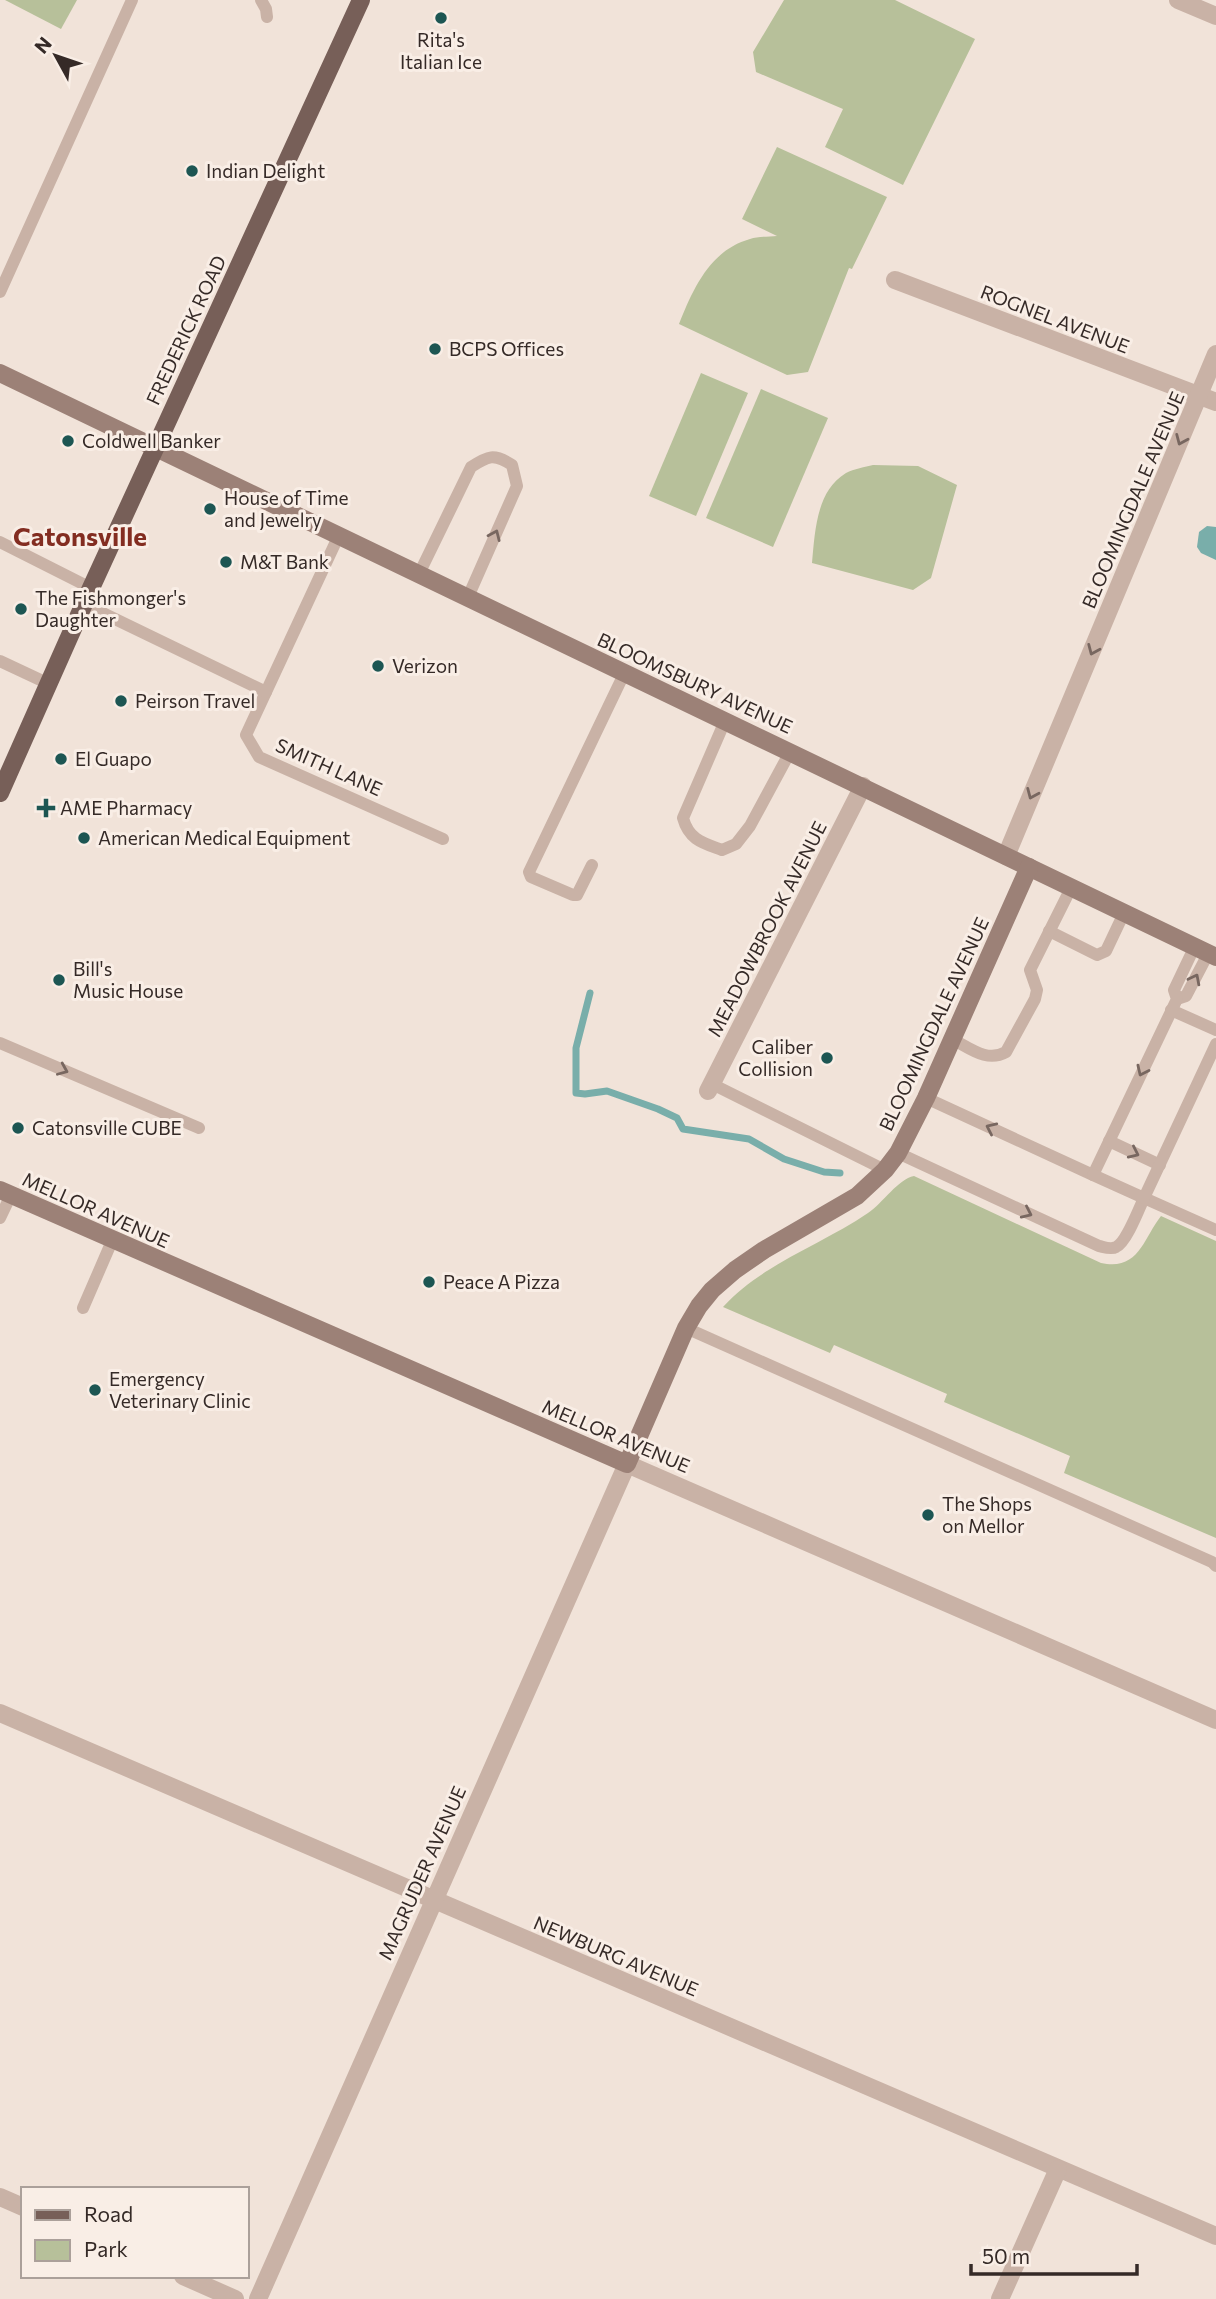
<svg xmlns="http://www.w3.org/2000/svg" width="1216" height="2299" font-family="Commissioner,sans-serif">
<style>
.green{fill:#b7c09a}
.water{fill:#79aeaa}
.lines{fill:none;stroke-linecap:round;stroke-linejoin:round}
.stream{stroke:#79aeaa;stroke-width:7}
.lane{stroke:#c9b2a6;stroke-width:12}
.street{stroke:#c9b2a6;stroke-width:18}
.secondary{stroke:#9c8177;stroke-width:18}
.primary{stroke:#775f58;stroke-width:18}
.oneway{stroke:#786760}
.poi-dot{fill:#1d5653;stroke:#f9eee6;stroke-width:2.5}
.labels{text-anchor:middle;stroke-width:6;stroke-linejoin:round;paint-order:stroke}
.poi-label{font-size:19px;fill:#352a27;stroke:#f9eee6;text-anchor:start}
.street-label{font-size:19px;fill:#352a27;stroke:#f9eee6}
.district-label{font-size:26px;font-weight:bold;fill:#832d21;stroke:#f9eee6}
</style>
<rect width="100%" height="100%" fill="#f1e3d9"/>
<g class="green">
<path d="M 5,0 L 77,0 L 61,29 Z"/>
<path d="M 784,0 L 895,0 L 975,39 L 903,185 L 825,147 L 843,109 L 756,72 L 753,52 Z"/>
<path d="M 777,147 L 887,197 L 852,269 L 849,268 L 808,372 L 787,375 L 679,324 C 693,289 710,250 750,239 C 758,236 769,237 777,236 L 742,219 Z"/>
<path d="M 701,373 L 748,393 L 696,516 L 649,496 Z"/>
<path d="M 761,389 L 828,418 L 773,547 L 706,518 Z"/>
<path d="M 873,465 L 918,466 L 957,485 L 931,578 L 913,590 L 812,563 C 815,532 816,491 846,473 C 854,469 865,467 873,465 Z"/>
<path d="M 914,1176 L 1101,1263 C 1139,1271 1143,1239 1161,1216 L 1216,1241 L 1216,1538 L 1064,1473 L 1070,1456 L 944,1402 L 947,1394 L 834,1345 L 830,1353 L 723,1307 C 762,1264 821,1245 868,1213 C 883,1203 898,1179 914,1176 Z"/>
</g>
<path class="water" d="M 1207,526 L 1216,527 L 1216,560 L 1201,553 L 1197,547 L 1199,532 Z"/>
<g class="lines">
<path class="stream" d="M 590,993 L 576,1048 L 576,1093 L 585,1094 L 607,1091 L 658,1109 L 677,1118 L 683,1129 L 749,1139 L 784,1159 L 824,1172 L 840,1173"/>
<g class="lane">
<path d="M 261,0 L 266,9 L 267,17"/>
<path d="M 0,292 L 132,0"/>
<path d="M 0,542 L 91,588"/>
<path d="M 419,574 L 471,467 C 488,456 494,453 512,465 L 517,486 L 468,597"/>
<path d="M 84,604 L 266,692 L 246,735 L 259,757 L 443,839"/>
<path d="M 0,661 L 49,684"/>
<path d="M 266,692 L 339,535"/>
<path d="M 725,721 L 683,818 C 689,840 703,843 722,850 L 736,844 L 750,826 L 790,752"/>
<path d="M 592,865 L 577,895 L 573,895 L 531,877 L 529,872 L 624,674"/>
<path d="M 1049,931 L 1097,955 L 1106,951 L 1124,913"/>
<path d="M 1177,999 L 1186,996 L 1208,954"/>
<path d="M 1171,1010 L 1216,1030"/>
<path d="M 952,1039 C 970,1048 987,1063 1006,1052 L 1035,999 L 1037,990 L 1030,970 L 1071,888"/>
<path d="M 0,1043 L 199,1128"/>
<path d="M 712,1084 L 885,1170"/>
<path d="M 926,1098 L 1093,1175 L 1177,999 L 1174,990 L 1194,948"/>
<path d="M 1109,1141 L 1160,1165"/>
<path d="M 898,1153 L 1099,1246 C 1104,1247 1111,1250 1116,1247 C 1126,1243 1139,1209 1144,1198 L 1216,1230"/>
<path d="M 1093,1175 L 1144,1198 L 1216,1044"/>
<path d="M 0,1218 L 11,1195"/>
<path d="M 83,1308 L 112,1241"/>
<path d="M 686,1328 L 1212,1562 L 1216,1566"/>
</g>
<g class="street">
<path d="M 1178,0 L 1216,16"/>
<path d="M 895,280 L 1216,402"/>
<path d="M 1006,856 L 1216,354"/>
<path d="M 708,1091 L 863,786"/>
<path d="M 0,1713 L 1216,2236"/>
<path d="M 0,2197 L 23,2207"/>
<path d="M 183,2276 L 235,2299"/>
<path d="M 258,2299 L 627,1464 L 1216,1720"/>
<path d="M 1000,2299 L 1058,2169"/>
</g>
<g class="secondary">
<path d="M 0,373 L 1216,957"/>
<path d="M 0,1190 L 627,1464 L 686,1328 L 699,1306 L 712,1290 L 735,1270 L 764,1250 L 857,1196 L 885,1170 L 898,1153 L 926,1098 L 1029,867"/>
</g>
<path class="primary" d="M 0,793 L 91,588 L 361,0"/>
</g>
<defs><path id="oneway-chevron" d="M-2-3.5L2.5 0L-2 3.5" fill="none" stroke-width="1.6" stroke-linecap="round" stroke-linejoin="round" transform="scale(1.75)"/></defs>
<g class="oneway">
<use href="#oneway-chevron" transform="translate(1181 440) rotate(113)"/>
<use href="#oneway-chevron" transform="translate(495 535) rotate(-66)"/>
<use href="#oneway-chevron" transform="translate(1093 650) rotate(113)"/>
<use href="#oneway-chevron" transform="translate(1032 794) rotate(113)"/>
<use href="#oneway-chevron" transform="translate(1195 979) rotate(-63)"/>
<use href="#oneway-chevron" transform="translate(63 1070) rotate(23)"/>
<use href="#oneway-chevron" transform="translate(1142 1071) rotate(115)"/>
<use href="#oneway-chevron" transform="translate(991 1128) rotate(-155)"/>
<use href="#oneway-chevron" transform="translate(1134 1153) rotate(25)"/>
<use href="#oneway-chevron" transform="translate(1027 1213) rotate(25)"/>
</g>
<g class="poi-dot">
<circle cx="441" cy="18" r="7"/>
<circle cx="192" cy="171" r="7"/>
<circle cx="435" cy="349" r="7"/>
<circle cx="68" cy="441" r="7"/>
<circle cx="210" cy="509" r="7"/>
<circle cx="226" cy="562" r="7"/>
<circle cx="21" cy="609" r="7"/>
<circle cx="378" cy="666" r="7"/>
<circle cx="121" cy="701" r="7"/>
<circle cx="61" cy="759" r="7"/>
<path d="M42.5 797.5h7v7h7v7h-7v7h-7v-7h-7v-7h7z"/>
<circle cx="84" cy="838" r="7"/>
<circle cx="59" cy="980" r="7"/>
<circle cx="827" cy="1058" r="7"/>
<circle cx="18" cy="1128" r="7"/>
<circle cx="429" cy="1282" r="7"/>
<circle cx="95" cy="1390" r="7"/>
<circle cx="928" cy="1515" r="7"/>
</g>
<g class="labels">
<g class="poi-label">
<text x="441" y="47" text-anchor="middle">Rita's<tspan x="441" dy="22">Italian Ice</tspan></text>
<text x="206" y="178">Indian Delight</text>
<text x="449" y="356">BCPS Offices</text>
<text x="82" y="448">Coldwell Banker</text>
<text x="224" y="505">House of Time<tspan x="224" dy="22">and Jewelry</tspan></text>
<text x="240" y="569">M&amp;T Bank</text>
<text x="35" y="605">The Fishmonger's<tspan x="35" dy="22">Daughter</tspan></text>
<text x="392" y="673">Verizon</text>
<text x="135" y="708">Peirson Travel</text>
<text x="75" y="766">El Guapo</text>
<text x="60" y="815">AME Pharmacy</text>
<text x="98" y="845">American Medical Equipment</text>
<text x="73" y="976">Bill's<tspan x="73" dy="22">Music House</tspan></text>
<text x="813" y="1054" text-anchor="end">Caliber<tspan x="813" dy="22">Collision</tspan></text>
<text x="32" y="1135">Catonsville CUBE</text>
<text x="443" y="1289">Peace A Pizza</text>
<text x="109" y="1386">Emergency<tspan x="109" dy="22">Veterinary Clinic</tspan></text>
<text x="942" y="1511">The Shops<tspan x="942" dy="22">on Mellor</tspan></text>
</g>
<g class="street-label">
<text transform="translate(1055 319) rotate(21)" y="7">ROGNEL AVENUE</text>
<text transform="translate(186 330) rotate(-65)" y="7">FREDERICK ROAD</text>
<text transform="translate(1133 500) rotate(-67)" y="7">BLOOMINGDALE AVENUE</text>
<text transform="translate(695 683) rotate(25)" y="7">BLOOMSBURY AVENUE</text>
<text transform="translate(329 767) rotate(24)" y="7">SMITH LANE</text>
<text transform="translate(767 929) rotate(-63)" y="7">MEADOWBROOK AVENUE</text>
<text transform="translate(934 1024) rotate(-65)" y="7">BLOOMINGDALE AVENUE</text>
<text transform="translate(96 1210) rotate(24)" y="7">MELLOR AVENUE</text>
<text transform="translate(616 1436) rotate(23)" y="7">MELLOR AVENUE</text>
<text transform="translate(422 1873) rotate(-66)" y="7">MAGRUDER AVENUE</text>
<text transform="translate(616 1956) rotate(23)" y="7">NEWBURG AVENUE</text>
</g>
<g class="district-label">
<text x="80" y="546">Catonsville</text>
</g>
</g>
<rect x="21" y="2187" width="228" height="91" fill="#f9eee6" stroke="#aba09a" stroke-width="2"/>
<rect x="35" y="2210" width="35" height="10" fill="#775f58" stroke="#aba09a" stroke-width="2"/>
<text x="84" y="2222" font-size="21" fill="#352a27">Road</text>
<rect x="35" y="2240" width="35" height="21" fill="#b7c09a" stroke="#aba09a" stroke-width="2"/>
<text x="84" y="2257" font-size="21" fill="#352a27">Park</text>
<g transform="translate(56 56) rotate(310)" stroke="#f9eee6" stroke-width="5" paint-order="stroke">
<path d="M0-5L12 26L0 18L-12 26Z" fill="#352a27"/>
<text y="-10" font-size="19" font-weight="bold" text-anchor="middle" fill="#352a27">N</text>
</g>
<path d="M971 2264v10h166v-10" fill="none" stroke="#352a27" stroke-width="3.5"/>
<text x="982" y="2264" font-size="21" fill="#352a27" stroke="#f9eee6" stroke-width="5" paint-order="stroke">50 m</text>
</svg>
